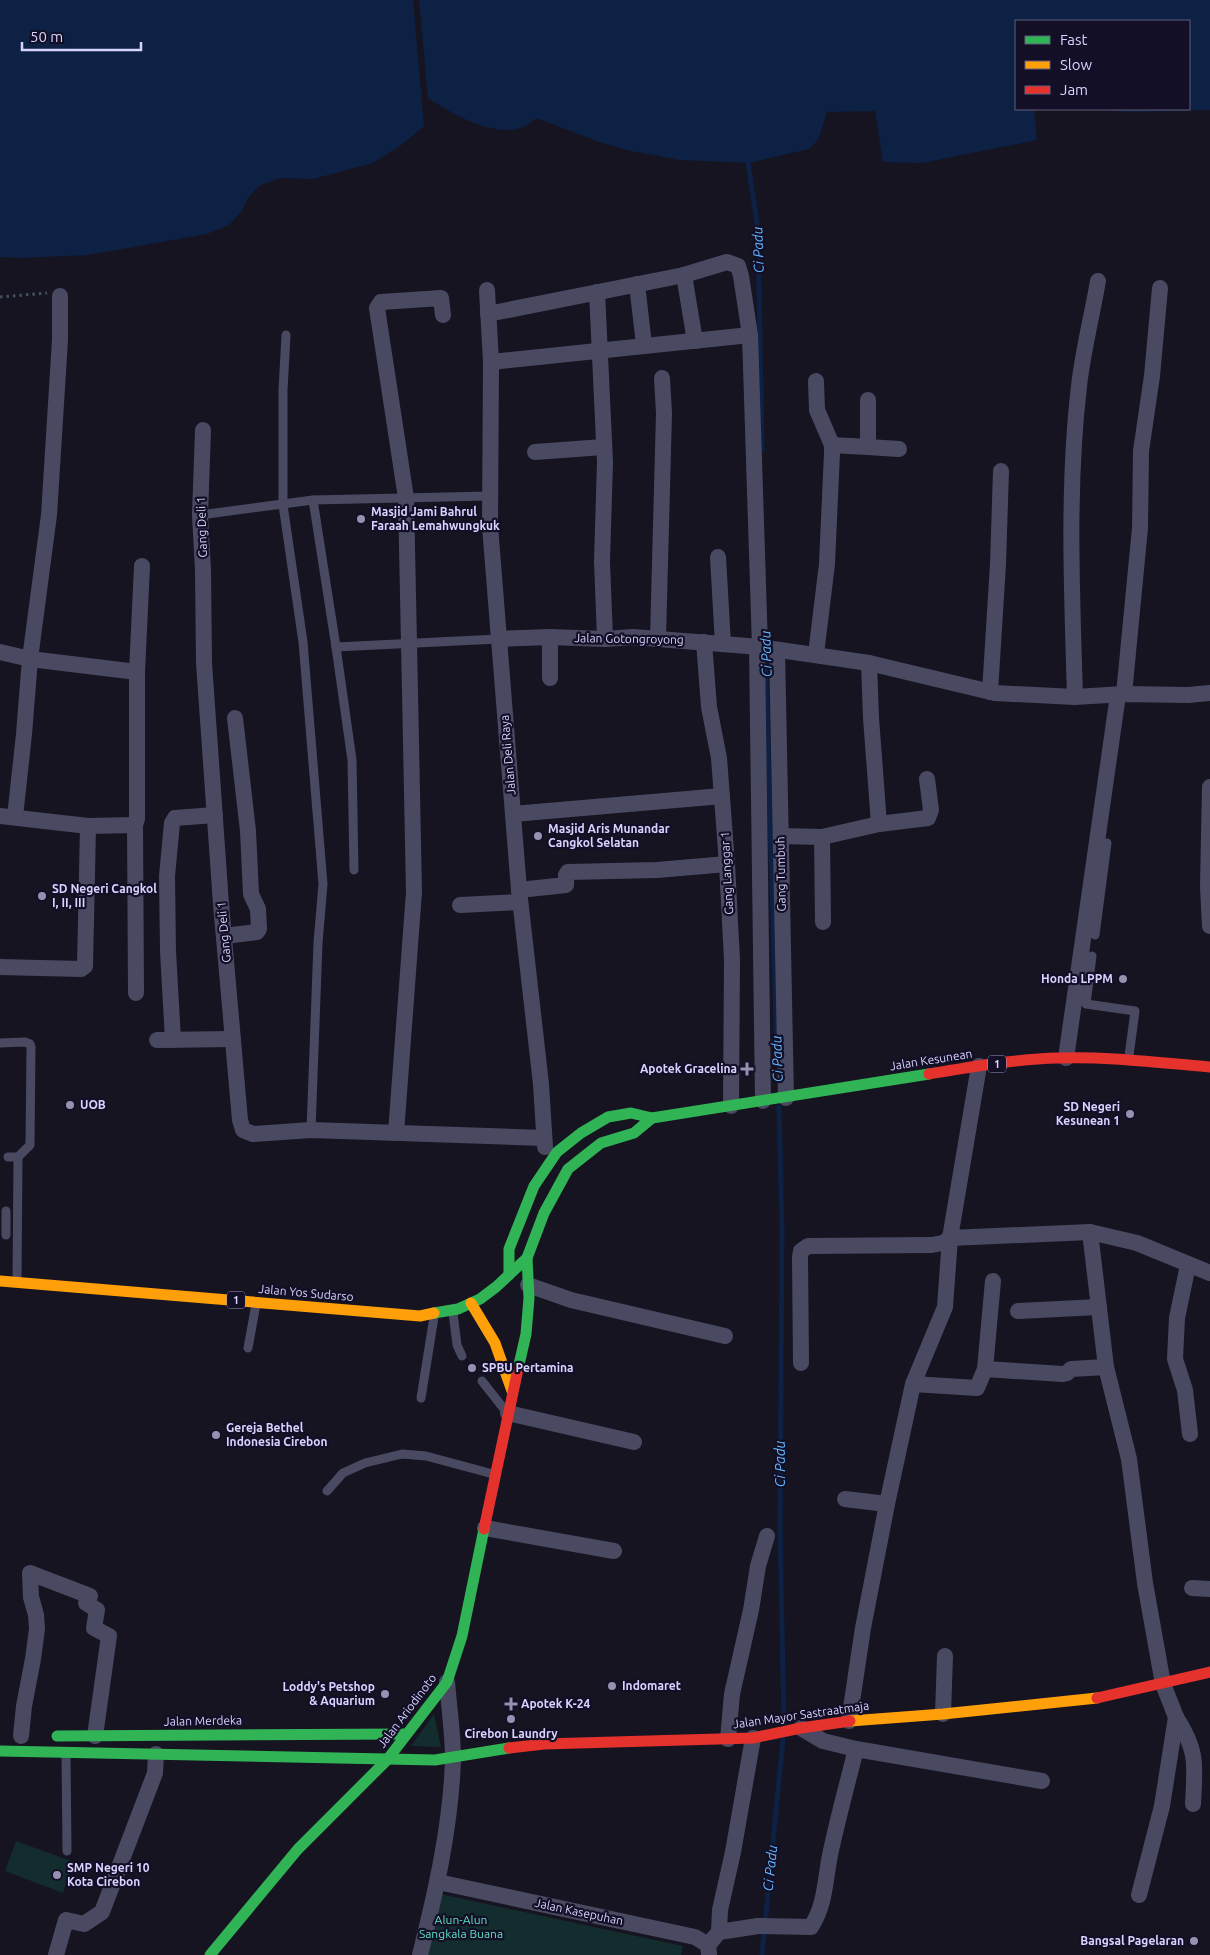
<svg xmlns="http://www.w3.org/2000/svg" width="1210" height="1955" font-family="Ubuntu,sans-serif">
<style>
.green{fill:#132c2d}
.water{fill:#0d2144}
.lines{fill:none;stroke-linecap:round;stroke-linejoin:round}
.stream{stroke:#0d2144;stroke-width:5}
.path{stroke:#44505f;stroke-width:3;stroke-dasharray:2.5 4;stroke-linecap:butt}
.lane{stroke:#4a4962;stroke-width:9}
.street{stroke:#4a4962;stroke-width:16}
.fast{stroke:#30b455;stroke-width:11}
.slow{stroke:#ff9f0a;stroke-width:11}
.jam{stroke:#e5322d;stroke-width:11}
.poi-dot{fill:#9591b1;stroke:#130f26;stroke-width:2}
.labels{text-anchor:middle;stroke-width:4.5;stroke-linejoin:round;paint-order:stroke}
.shield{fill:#130f26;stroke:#9e99be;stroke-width:1}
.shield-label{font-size:11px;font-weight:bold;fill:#d9d4ff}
.poi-label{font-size:12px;font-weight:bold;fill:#d9d4ff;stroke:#130f26;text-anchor:start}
.street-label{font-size:12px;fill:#d9d4ff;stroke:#130f26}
.park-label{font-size:12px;fill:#5fe0c0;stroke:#130f26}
.water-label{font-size:14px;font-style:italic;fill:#62b6ff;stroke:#130f26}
</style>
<rect width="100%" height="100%" fill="#161421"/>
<g class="green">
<path d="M 434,1714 L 441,1747 L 411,1746 Z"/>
<path d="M 16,1841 L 74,1862 L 63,1893 L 5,1871 Z"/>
<path d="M 440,1894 L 683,1946 L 681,1955 L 427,1955 Z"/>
</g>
<g class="water">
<path d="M 0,0 L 413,0 L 424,126 L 400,146 L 373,163 L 313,179 L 280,178 L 259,186 L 248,198 L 241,212 L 229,225 L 207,234 L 88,255 L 17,258 L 0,257 Z"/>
<path d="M 419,0 L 1210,0 L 1210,110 L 1130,112 L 1092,109 L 1189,109 L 1189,21 L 1016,21 L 1016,109 L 1034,109 L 1037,140 L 922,163 L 883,162 L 875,111 L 827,112 L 818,140 L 809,149 L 748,163 L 680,160 L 626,150 L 599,142 L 537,118 C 532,121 526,127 520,128 C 491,137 451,113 428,98 Z"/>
</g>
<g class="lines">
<g class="stream">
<path d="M 748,163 L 758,230 L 762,451"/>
<path d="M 765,649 L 777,1056"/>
<path d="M 779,1107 L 782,1229 L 780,1528 L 784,1726"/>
<path d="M 762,1955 L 783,1739"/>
</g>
<path class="path" d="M 0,297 L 47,293"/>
<g class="lane">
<path d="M 286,335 L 283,390 L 283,505 L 303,642 L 323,884 L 318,943 L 311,1130"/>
<path d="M 313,500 L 336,647 L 498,639"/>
<path d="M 200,515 L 313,500 L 489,496"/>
<path d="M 336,647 L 352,760 L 354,870"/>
<path d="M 1095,935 L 1107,843"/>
<path d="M 1092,956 L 1086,1004 L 1135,1011 L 1129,1056"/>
<path d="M 0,1043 L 25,1042 L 30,1044 L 31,1047 L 30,1145 L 18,1157 L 8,1157"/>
<path d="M 6,1235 L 6,1211"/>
<path d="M 17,1280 L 18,1157"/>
<path d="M 453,1313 L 457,1345 L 462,1356"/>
<path d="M 248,1348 L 256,1304"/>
<path d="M 482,1381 L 504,1409"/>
<path d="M 421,1398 L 434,1317"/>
<path d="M 327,1491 L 343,1473 L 365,1463 L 402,1454 L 426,1456 L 493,1474"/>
<path d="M 66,1754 L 67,1851"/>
</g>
<g class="street">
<path d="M 684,275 L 695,341"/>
<path d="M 637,284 L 644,345"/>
<path d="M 487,290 L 491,362 L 490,526 L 519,890 L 541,1084 L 545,1147"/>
<path d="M 597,292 L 605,462 L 602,561 L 605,639"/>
<path d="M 488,314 L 684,275 L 727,262 L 738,266 L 741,276 L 750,335 L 760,647"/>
<path d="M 491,362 L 750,335"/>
<path d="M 816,381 L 817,410 L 832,445 L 832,453 L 827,564 L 816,654"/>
<path d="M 203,430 L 200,515 L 203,570 L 204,663 L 221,904 L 240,1120 L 243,1130 L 253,1134 L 311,1130 L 544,1138"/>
<path d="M 832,445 L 868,447 L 868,400"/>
<path d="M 868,447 L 899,449"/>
<path d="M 535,452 L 603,447"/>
<path d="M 718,557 L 723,644"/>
<path d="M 550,637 L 550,678"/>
<path d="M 658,638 L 664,413 L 662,378"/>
<path d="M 498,639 L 550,637 L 605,639 L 633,637 L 760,647 L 869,663 L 995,693 L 1075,697 L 1124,694 L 1188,695 L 1210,693"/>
<path d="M 704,642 L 709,707 L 719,758 L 727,864 L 732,960 L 731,1106"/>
<path d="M 757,647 L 763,1101"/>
<path d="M 777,650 L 786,1098"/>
<path d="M 0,652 L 30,659 L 137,672"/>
<path d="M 869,663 L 871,718 L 879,824"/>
<path d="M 990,692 L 998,564 L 1001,471"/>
<path d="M 1124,694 L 1140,528 L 1141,451 L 1152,376 L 1160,288"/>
<path d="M 1075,697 C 1072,593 1067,489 1079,386 C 1083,350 1092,316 1098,281"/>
<path d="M 1210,787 L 1208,887 L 1210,926"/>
<path d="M 513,814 L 722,796"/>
<path d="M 0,816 L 88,826 L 135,825"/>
<path d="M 15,817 L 24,734 L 30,659 L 49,515 L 60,340 L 60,296"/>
<path d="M 781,836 L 822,837"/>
<path d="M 519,890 L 566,885 L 566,875 L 568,872 L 657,870 L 727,864"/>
<path d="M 460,905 L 520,902"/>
<path d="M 823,922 L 822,837 L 879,824 L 928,818 L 931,810 L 927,779"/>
<path d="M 224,936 L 257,932 L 259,929 L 258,909 L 251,894 L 248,831 L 235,718"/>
<path d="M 0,967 L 81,969 L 85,966 L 88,826"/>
<path d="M 136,993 L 135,825 L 137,819 L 137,672 L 142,566"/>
<path d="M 157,1040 L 233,1039"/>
<path d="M 173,1040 L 168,951 L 167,876 L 172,823 L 175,818 L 215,815"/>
<path d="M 1066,1058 L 1118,695"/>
<path d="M 396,1133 L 414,892 L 409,643 L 406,498 L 377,308 L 381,302 L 441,298 L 443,315"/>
<path d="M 1090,1232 L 1106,1367 L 1129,1459 L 1145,1583 L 1163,1684 L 1176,1717 L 1162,1806 L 1139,1895"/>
<path d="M 1188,1265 L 1177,1318 L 1175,1359 L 1185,1390 L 1190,1434"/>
<path d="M 528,1285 L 571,1300 L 725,1336"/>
<path d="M 1018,1311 L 1099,1307"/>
<path d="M 801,1363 L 800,1257 L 801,1251 L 808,1246 L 932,1245 L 943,1243 L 950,1238 L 1090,1232 L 1137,1243 L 1210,1273"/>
<path d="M 985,1369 L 1063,1374 L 1067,1373 L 1071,1369 L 1106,1367"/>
<path d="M 913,1384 L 977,1388 L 985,1369 L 993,1281"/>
<path d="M 508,1413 L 634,1442"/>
<path d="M 845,1499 L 887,1504"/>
<path d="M 485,1528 L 614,1551"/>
<path d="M 1192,1588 L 1210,1589"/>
<path d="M 943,1714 L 945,1656"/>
<path d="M 1176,1717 C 1198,1751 1195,1765 1193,1804"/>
<path d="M 849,1721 L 863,1628 L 887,1504 L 913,1384 L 945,1307 L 950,1238 L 979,1066"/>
<path d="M 801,1728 L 823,1741 L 856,1749 L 1042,1781"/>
<path d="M 21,1736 L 24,1706 L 33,1659 L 37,1629 L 36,1615 L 31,1597 L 30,1573 L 90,1596 L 86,1603 L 97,1610 L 94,1628 L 109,1636 L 95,1736"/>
<path d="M 728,1739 L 732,1694 L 751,1610 L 758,1566 L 767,1536"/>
<path d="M 438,1882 L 695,1937 L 708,1945 L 709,1954"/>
<path d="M 719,1932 L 720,1910 L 733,1852 L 753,1738"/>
<path d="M 708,1945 L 719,1932 L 758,1926 L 811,1927 C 827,1903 825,1873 832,1846 C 839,1814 848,1781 856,1749"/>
<path d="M 56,1955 L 66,1920 L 84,1924 L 102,1912 L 155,1773 L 156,1754"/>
<path d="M 420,1955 C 436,1891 451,1825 453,1759 C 453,1734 449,1707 447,1682"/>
</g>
<g class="fast">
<path d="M 509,1275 L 509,1249 L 534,1186 L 557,1152 L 581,1133 L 608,1117 L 631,1113 L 652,1118 L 929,1074"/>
<path d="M 434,1313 L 458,1309 L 480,1299 L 496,1287 L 527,1258 L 544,1213 L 568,1169 L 601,1143 L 634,1133 L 652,1118"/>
<path d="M 518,1369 L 526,1334 L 529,1298 L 527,1258"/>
<path d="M 57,1736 L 405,1734"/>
<path d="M 0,1751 L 435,1760 L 509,1748"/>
<path d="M 210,1955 L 298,1849 L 387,1760 L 447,1682 L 462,1636 L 484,1529"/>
</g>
<g class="slow">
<path d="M 0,1281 L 420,1316 L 434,1313"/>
<path d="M 471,1303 L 495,1343 L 512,1391"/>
<path d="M 850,1721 L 943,1714 L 1097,1698"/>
</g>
<g class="jam">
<path d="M 929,1074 C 971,1067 1015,1059 1058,1058 C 1109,1056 1159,1063 1210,1067"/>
<path d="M 484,1529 L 518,1369"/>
<path d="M 1097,1698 L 1210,1672"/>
<path d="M 509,1748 L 544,1744 L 753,1738 L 801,1728 L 850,1721"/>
</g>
</g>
<g class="poi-dot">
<circle cx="361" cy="519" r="5"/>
<circle cx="538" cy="836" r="5"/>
<circle cx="42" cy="896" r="5"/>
<circle cx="1123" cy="979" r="5"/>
<path d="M744.5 1061.5h5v5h5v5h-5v5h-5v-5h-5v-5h5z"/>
<circle cx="70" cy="1105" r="5"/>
<circle cx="1130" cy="1114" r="5"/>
<circle cx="472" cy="1368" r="5"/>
<circle cx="216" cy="1435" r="5"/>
<circle cx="612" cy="1686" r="5"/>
<circle cx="385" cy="1694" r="5"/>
<path d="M508.5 1696.5h5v5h5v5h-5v5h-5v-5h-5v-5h5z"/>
<circle cx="511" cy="1719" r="5"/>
<circle cx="57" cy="1875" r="5"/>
<circle cx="1194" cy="1941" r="5"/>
</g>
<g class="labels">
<g class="shield">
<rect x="988" y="1055.5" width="18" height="17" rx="4"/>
<rect x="227" y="1291.5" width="18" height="17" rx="4"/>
</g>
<g class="shield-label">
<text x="997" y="1068">1</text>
<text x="236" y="1304">1</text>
</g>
<g class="poi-label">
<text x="371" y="516">Masjid Jami Bahrul<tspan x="371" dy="14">Faraah Lemahwungkuk</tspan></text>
<text x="548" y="833">Masjid Aris Munandar<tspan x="548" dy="14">Cangkol Selatan</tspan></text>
<text x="52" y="893">SD Negeri Cangkol<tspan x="52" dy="14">I, II, III</tspan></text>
<text x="1113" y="983" text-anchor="end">Honda LPPM</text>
<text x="737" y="1073" text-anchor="end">Apotek Gracelina</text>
<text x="80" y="1109">UOB</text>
<text x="1120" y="1111" text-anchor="end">SD Negeri<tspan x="1120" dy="14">Kesunean 1</tspan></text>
<text x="482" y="1372">SPBU Pertamina</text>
<text x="226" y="1432">Gereja Bethel<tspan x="226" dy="14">Indonesia Cirebon</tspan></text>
<text x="622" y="1690">Indomaret</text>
<text x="375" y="1691" text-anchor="end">Loddy's Petshop<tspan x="375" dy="14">&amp; Aquarium</tspan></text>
<text x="521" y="1708">Apotek K-24</text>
<text x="511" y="1738" text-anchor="middle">Cirebon Laundry</text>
<text x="67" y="1872">SMP Negeri 10<tspan x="67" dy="14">Kota Cirebon</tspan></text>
<text x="1184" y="1945" text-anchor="end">Bangsal Pagelaran</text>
</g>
<g class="street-label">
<text transform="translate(202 527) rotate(-92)" y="4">Gang Deli 1</text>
<text transform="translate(629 639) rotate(1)" y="4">Jalan Gotongroyong</text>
<text transform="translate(508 755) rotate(-95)" y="4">Jalan Deli Raya</text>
<text transform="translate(727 873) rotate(-93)" y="4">Gang Langgar 1</text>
<text transform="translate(781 874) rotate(-91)" y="4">Gang Tumbuh</text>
<text transform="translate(224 932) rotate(-95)" y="4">Gang Deli 1</text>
<text transform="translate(931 1060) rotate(-9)" y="4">Jalan Kesunean</text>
<text transform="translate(306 1293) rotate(5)" y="4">Jalan Yos Sudarso</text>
<text transform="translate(407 1711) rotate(-53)" y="4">Jalan Ariodinoto</text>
<text transform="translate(801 1715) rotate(-8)" y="4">Jalan Mayor Sastraatmaja</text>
<text transform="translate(203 1721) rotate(-1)" y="4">Jalan Merdeka</text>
<text transform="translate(579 1912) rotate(12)" y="4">Jalan Kasepuhan</text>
</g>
<g class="park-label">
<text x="461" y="1924">Alun-Alun<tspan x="461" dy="14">Sangkala Buana</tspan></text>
</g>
<g class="water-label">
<text transform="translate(758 250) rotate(-92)" y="5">Ci Padu</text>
<text transform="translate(766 654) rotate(-92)" y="5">Ci Padu</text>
<text transform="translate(777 1059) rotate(-92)" y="5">Ci Padu</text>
<text transform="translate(780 1464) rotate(-90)" y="5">Ci Padu</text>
<text transform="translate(770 1868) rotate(-84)" y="5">Ci Padu</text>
</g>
</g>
<rect x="1015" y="20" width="175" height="90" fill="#130f26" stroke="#625e7d"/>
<rect x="1025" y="36" width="25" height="8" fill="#30b455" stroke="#625e7d"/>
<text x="1060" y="45" font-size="15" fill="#d9d4ff">Fast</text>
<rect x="1025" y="61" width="25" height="8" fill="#ff9f0a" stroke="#625e7d"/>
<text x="1060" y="70" font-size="15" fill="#d9d4ff">Slow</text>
<rect x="1025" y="86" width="25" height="8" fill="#e5322d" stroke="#625e7d"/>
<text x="1060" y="95" font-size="15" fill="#d9d4ff">Jam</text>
<path d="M22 42v8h119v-8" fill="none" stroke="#d9d4ff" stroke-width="2.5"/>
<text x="30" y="42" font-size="15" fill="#d9d4ff" stroke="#130f26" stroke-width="4" paint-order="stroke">50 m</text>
</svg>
